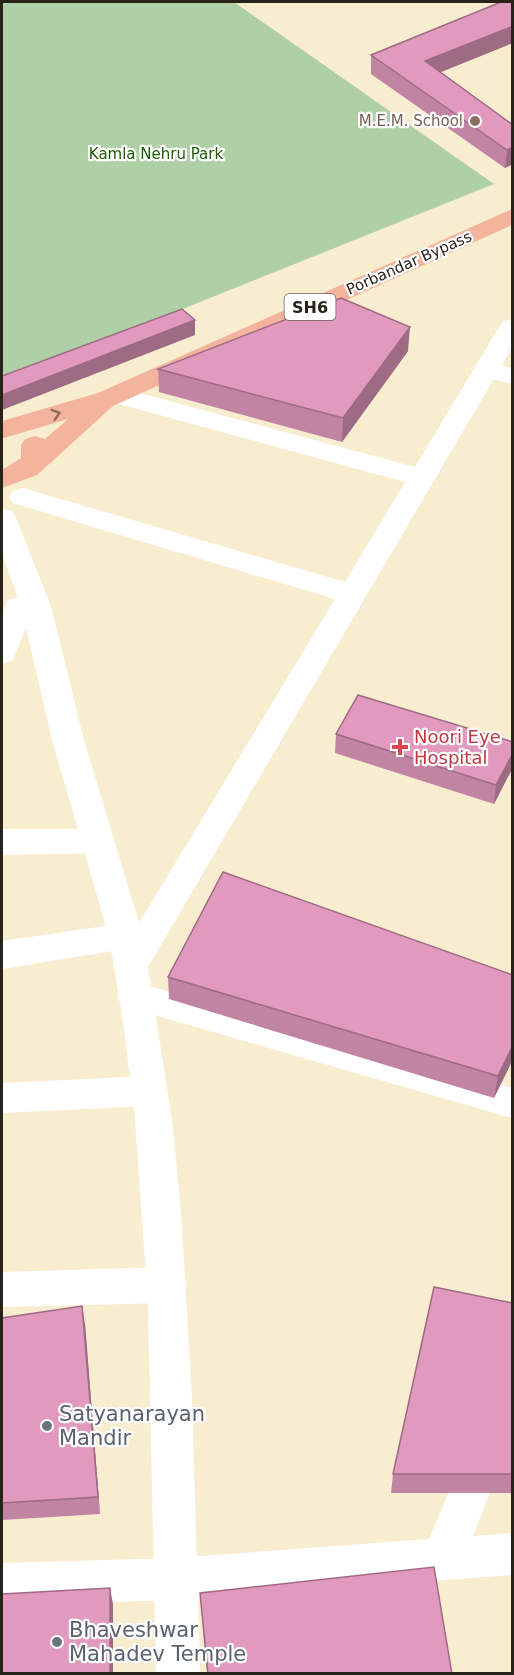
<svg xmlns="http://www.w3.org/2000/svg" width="514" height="1675" font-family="'DejaVu Sans',sans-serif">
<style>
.green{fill:#afd0a6}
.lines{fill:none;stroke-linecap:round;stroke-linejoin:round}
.street{fill:#fff;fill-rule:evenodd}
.secondary{fill:#fff;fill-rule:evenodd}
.primary{fill:#f3b39d;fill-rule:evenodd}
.wall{fill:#c284a3}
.shaded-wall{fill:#9e6b85}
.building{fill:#e199be;stroke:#9e6b85;stroke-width:1.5}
.oneway{stroke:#8d6b5a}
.education-dot{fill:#8d6e63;stroke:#fff;stroke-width:2}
.health-dot{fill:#e0444e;stroke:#fff;stroke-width:2}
.worship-dot{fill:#6b7280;stroke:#fff;stroke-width:2}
.labels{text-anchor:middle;stroke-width:4.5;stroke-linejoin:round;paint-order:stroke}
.far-education-label{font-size:15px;fill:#785e54;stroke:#fff;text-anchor:end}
.far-park-label{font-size:15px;fill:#1d5b04;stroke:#fff}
.far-street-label{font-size:15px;fill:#272318;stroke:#fff}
.shield{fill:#fff;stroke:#68655d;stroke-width:1.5}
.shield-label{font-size:16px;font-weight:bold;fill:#272318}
.health-label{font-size:18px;fill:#be3a42;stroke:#fff;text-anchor:start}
.near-worship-label{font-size:21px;fill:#5b616d;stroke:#fff;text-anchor:start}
</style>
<rect width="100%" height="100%" fill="#f9edd0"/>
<path class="green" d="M 2,2 L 234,2 L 494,184 L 8,379 L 2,372 Z"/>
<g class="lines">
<g class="street">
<path d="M 487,362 L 512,368 L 512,384 L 478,376 L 474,370 L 478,364 Z"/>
<path d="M 19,597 L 30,600 L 34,607 L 13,660 L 2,664 L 2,614 L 8,600 Z"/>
<path d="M 2,829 L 96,829 L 108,832 L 113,841 L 108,850 L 96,853 L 2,855 Z"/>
<path d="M 126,923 L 138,927 L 143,937 L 138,947 L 2,969 L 2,941 Z"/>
<path d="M 135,982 L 512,1088 L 512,1118 L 123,1006 L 117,996 L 123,986 Z"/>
<path d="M 149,1076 L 162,1080 L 167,1091 L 162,1102 L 149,1106 L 2,1113 L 2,1083 Z"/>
<path d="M 167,1267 L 181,1273 L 187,1285 L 181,1297 L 167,1303 L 2,1307 L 2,1272 Z"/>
<path d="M 512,1369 L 512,1437 L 473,1536 L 512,1533 L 512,1575 L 175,1600 L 2,1606 L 2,1563 L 175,1558 L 429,1539 L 498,1375 Z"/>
</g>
<path class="secondary" d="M 512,319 L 512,348 L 148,967 L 172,1120 L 181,1212 L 192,1397 L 200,1674 L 156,1674 L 148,1304 L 135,1120 L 124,1028 L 109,937 L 52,740 L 21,606 L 2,554 L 2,509 L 12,511 L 16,518 L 51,606 L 84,740 L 139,923 L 335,599 L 13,503 L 9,497 L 13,491 L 23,488 L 345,582 L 405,482 L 108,401 L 104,395 L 108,389 L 117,387 L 415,467 L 499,327 L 503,322 Z"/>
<path class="primary" d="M 512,209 L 512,225 L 113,406 L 37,475 L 2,488 L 2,470 L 21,458 L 21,445 L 25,439 L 35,436 L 45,439 L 68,419 L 4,438 L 2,437 L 2,421 L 98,393 Z"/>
</g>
<g class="wall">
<path d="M 371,55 L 441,72 L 513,125 L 513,164 L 505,168 L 371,74 Z"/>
<path d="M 408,351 L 342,442 L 159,392 L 158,369 Z"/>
<path d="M 336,734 L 513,742 L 513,767 L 494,804 L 335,753 Z"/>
<path d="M 513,975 L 513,1059 L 494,1098 L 169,999 L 168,977 Z"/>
<path d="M 513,1303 L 513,1493 L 391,1493 L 393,1474 Z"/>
<path d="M 2,1318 L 85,1324 L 100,1514 L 2,1520 Z"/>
<path d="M 200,1593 L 452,1674 L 207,1674 Z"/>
</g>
<g class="shaded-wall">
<path d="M 513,26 L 513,43 L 424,79 L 425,61 Z"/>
<path d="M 513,147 L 513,164 L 505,168 L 507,150 Z"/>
<path d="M 195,320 L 195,335 L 2,410 L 2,395 Z"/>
<path d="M 410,327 L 408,351 L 342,442 L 343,418 Z"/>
<path d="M 513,753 L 513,767 L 494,804 L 496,785 Z"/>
<path d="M 513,1045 L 513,1059 L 494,1098 L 498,1076 Z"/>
<path d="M 82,1306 L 85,1324 L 100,1514 L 98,1497 Z"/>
<path d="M 110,1588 L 113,1604 L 113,1674 L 110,1674 Z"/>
</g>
<g class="building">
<path d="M 501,2 L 513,2 L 513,26 L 425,61 L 513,125 L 513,147 L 507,150 L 371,55 Z"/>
<path d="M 341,298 L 410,327 L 343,418 L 158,369 Z"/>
<path d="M 182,309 L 195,320 L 2,395 L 2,376 Z"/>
<path d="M 358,695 L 513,742 L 513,753 L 496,785 L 336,734 Z"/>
<path d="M 223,872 L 513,975 L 513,1045 L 498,1076 L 168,977 Z"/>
<path d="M 434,1287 L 513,1303 L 513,1474 L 393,1474 Z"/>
<path d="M 82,1306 L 98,1497 L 2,1503 L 2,1318 Z"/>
<path d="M 434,1567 L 452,1674 L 208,1674 L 200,1593 Z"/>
<path d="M 110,1588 L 110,1674 L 2,1674 L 2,1594 Z"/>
</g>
<defs><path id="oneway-chevron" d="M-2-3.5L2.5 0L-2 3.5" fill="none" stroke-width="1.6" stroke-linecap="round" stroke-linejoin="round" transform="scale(1.5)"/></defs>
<use class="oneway" href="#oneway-chevron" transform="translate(56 414) rotate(-17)"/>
<circle class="education-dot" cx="475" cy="121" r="6"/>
<path class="health-dot" d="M397 738h6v6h6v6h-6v6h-6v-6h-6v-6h6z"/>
<g class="worship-dot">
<circle cx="47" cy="1426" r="6"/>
<circle cx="57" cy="1642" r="6"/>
</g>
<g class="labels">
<g class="far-education-label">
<text x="463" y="126">M.E.M. School</text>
</g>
<g class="far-park-label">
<text x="156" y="159">Kamla Nehru Park</text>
</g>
<g class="far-street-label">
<text transform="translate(409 263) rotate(-24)" y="5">Porbandar Bypass</text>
</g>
<rect class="shield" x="284.5" y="294" width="51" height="26" rx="4.5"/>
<g class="shield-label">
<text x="310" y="313">SH6</text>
</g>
<g class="health-label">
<text x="414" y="743">Noori Eye<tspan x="414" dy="21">Hospital</tspan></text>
</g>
<g class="near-worship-label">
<text x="59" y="1421">Satyanarayan<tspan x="59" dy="24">Mandir</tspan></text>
<text x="69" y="1637">Bhaveshwar<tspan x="69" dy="24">Mahadev Temple</tspan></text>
</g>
</g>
<rect width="514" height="1675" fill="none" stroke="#272318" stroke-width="6"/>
</svg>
